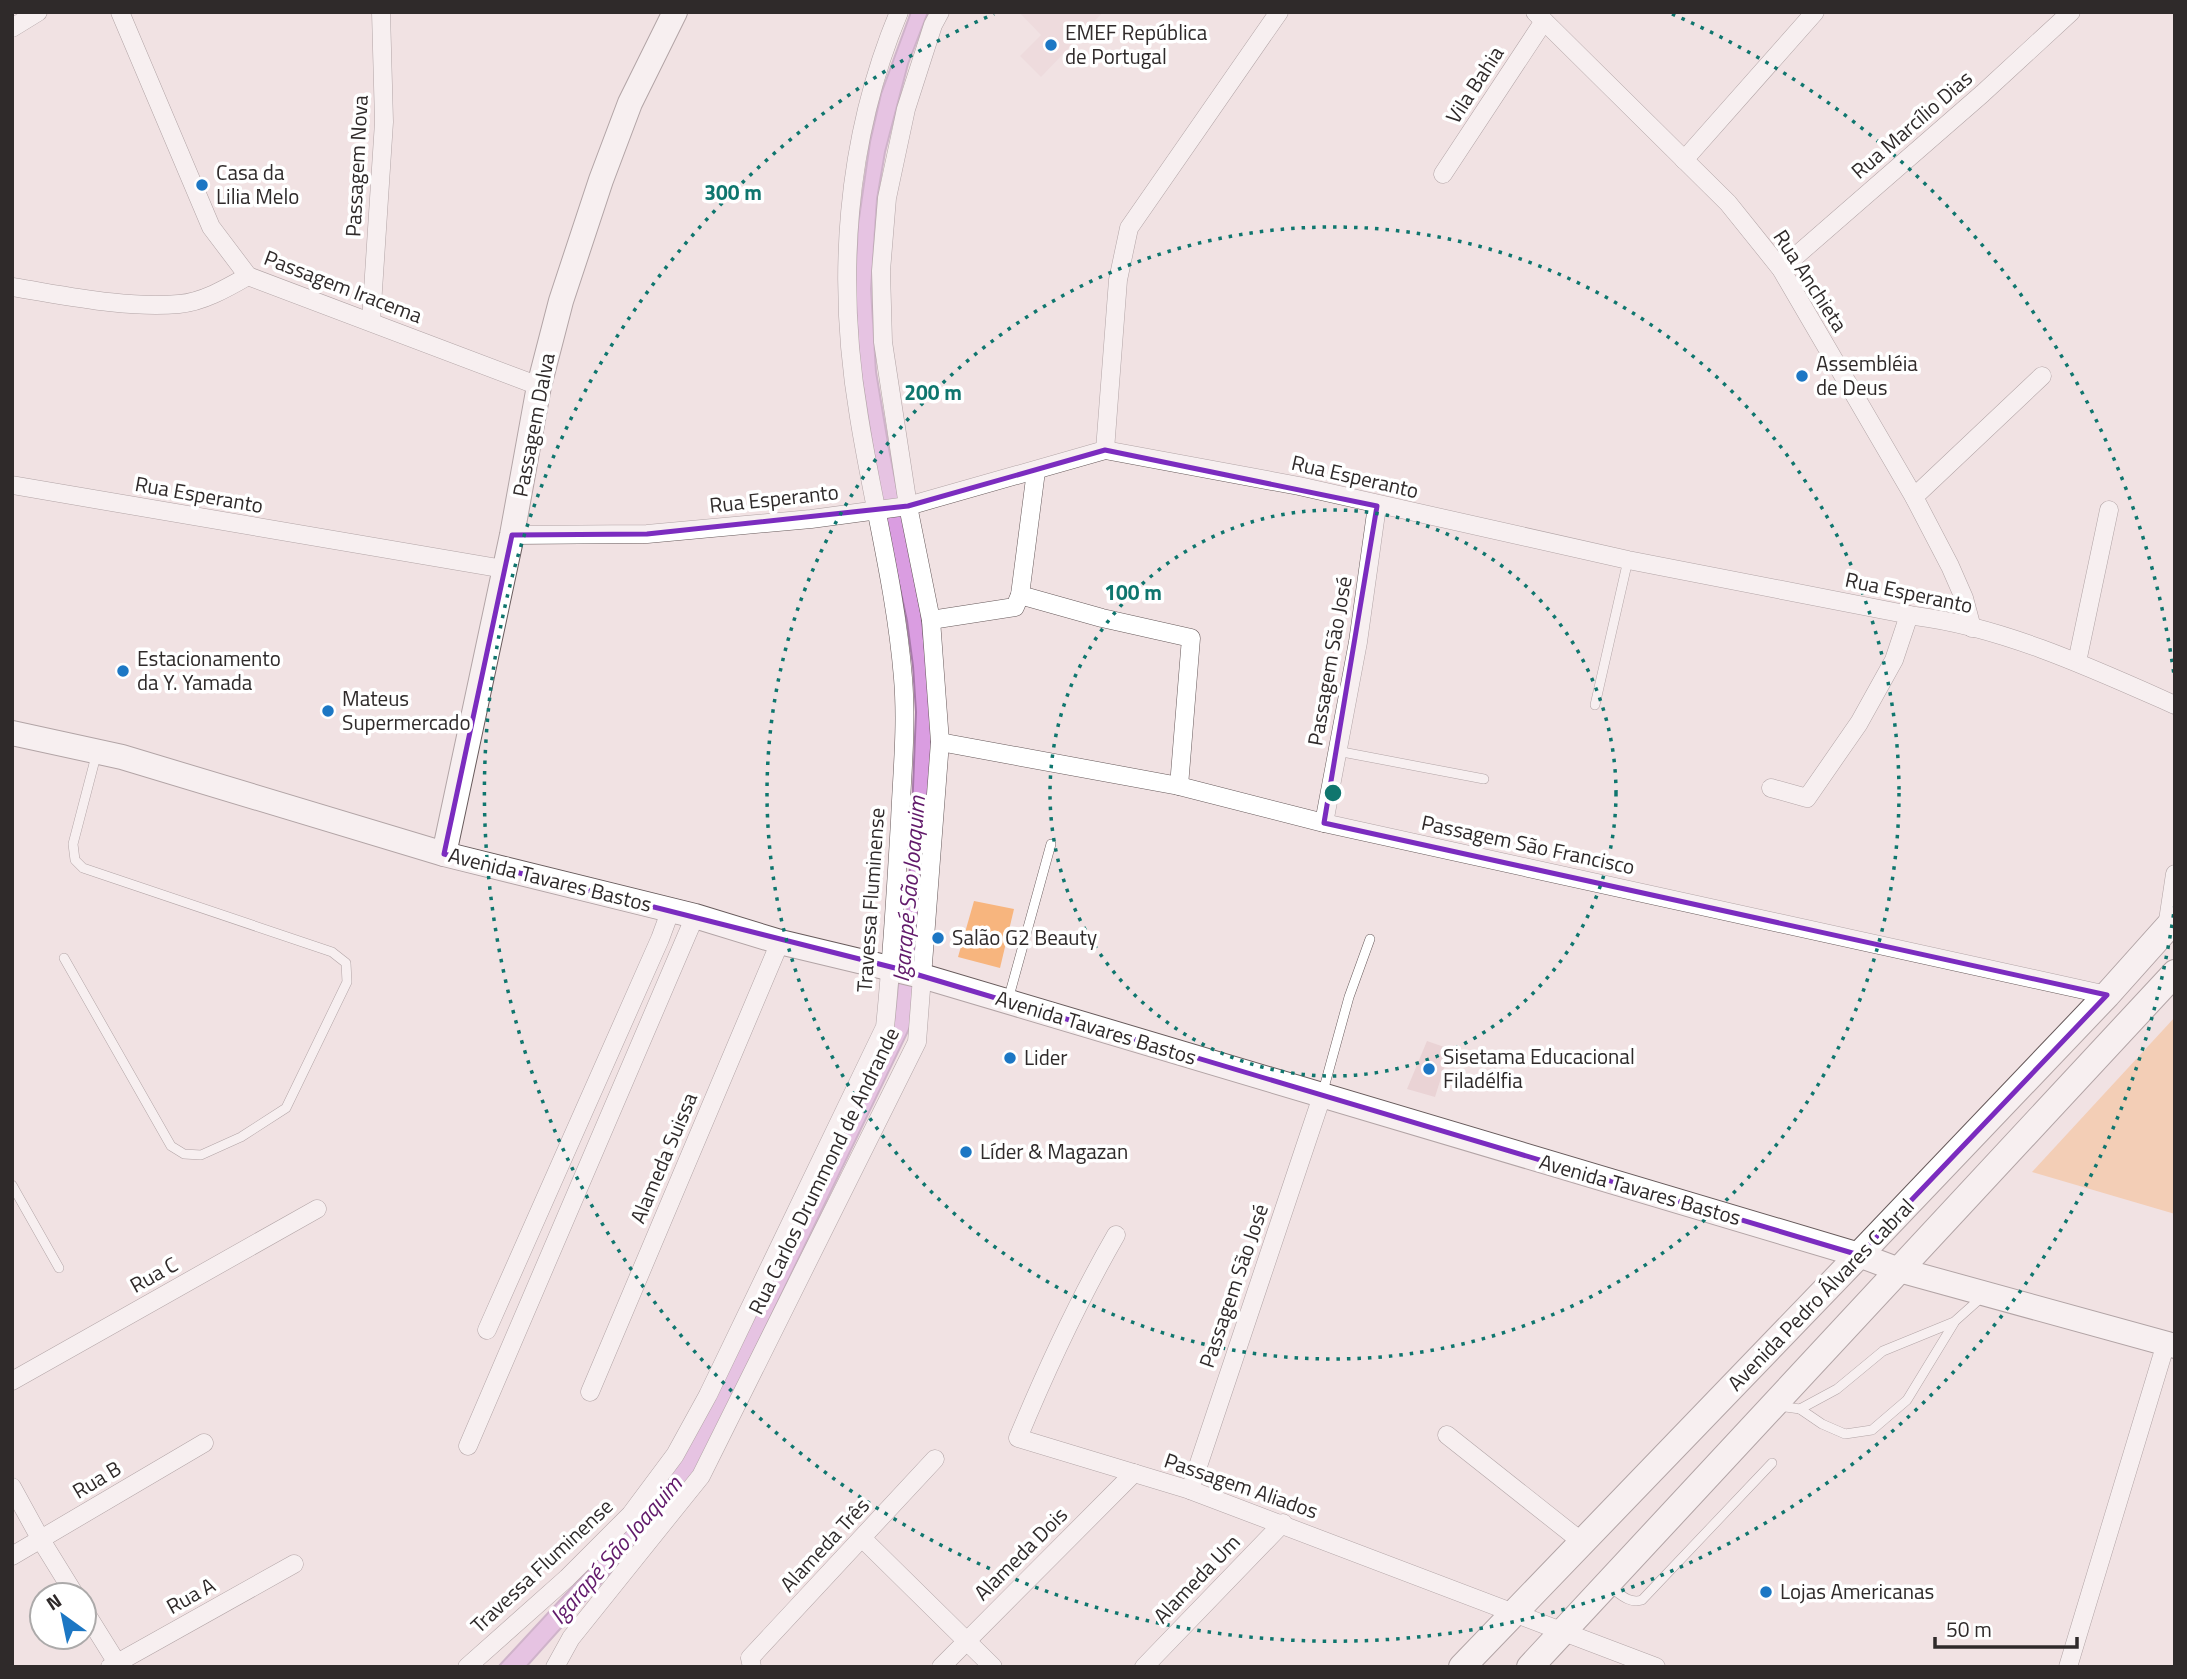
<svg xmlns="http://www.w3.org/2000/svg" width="2187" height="1679" font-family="'Titillium Web',sans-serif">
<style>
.built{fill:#ead3d5}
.green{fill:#f7b57e}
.water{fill:#da9de1;stroke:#a77aaa;stroke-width:2}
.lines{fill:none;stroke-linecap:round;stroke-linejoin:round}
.lane-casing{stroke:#675a5b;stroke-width:10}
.street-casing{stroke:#675a5b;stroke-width:19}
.secondary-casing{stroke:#675a5b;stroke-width:26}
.primary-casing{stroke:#675a5b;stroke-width:28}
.lane{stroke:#fff;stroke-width:9}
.street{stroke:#fff;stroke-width:18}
.secondary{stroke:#fff;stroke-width:24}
.primary{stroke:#fff;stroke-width:26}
.marked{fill:none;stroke:#7b2cbf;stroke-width:5;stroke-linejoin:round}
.ring{fill:none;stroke:#0f766e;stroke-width:3.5;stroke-dasharray:3.5 7}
.poi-dot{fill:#1c77c4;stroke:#fff;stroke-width:2.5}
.labels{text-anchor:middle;stroke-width:7;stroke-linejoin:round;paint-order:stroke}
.poi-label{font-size:21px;fill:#2f2a2a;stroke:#fff;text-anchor:start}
.street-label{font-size:21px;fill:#2f2a2a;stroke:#fff}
.water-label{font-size:23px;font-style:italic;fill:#61196a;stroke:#fff}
.centre{fill:#0f766e;stroke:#fff;stroke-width:3.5}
.ring-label{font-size:21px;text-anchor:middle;font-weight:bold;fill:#0f766e;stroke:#fff;stroke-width:7;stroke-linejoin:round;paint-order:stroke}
</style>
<rect width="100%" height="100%" fill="#f1e2e3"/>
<g class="built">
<path d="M 1019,12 L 1103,12 L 1041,77 L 1020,56 L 1041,35 Z"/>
<path d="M 1427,1041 L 1450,1049 L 1435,1097 L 1407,1089 Z"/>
</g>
<g class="green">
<path d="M 974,901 L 1014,909 L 1000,968 L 958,957 Z"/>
<path d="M 2175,1017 L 2175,1214 L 2032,1172 Z"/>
</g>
<path class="water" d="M 911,12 L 928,12 L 908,64 L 885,152 L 877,199 L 871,289 L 876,372 L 889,449 L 921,612 L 934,736 L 910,1027 L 690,1484 L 526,1667 L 498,1667 L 639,1515 L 682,1457 L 894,1023 L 909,888 L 916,712 L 913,666 L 907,621 L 881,499 L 859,360 L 855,287 L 858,225 L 870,142 L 881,94 Z"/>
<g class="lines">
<defs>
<g id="lane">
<path d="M 1595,705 L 1628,560"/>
<path d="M 1337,751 L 1484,779"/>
<path d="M 64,958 L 171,1146 L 184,1154 L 201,1155 L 241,1137 L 286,1108 L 347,982 L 346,963 L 332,952 L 83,868 L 75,860 L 73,844 L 97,752"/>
<path d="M 1008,1000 L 1051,844"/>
<path d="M 1322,1095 L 1349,997 L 1370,939"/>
<path d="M 12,1185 L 59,1268"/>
<path d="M 1778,1406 L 1800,1409 L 1837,1389 L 1883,1351 L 1954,1322 L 1982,1297"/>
<path d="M 1800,1409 L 1822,1424 L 1845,1434 L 1872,1430 L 1907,1400 L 1954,1323"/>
<path d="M 1610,1587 C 1620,1594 1629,1604 1642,1600 L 1772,1463"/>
</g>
<g id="street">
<path d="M 120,12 L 211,227 L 248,276 L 539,386"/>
<path d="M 1535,12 L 1728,203 L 1781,269 L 1914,497 L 1950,566 L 1964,598 L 1972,628"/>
<path d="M 12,28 L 38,12"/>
<path d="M 1684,160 L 1815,12"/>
<path d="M 1443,174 L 1544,21"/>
<path d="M 1781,269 L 1982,94 L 2071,12"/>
<path d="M 12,287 C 63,295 127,309 179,304 C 203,302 227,288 248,276"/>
<path d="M 371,321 L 384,122 L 381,12"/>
<path d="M 1105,450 L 1118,280 L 1129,228 L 1279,12"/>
<path d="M 12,485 L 504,569"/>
<path d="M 1914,497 L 2042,376"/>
<path d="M 512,535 L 647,534 L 811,519 L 908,506 L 1105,450 L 1299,486 L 1628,560 L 1915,616 C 2003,627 2094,669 2175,705"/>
<path d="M 1020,595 L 1102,618 L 1191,638 L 1179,786"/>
<path d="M 931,620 L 1015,607 L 1020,595 L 1036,471"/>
<path d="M 2077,662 L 2109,510"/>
<path d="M 940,742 L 1179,786 L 1324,823 L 2107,995"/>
<path d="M 1771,788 L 1807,798 L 1859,723 L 1894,660 L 1909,615"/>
<path d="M 1324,823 L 1358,642 L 1377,506"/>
<path d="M 2167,927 L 2175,874"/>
<path d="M 1116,1235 C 1078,1301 1047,1368 1018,1438 L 1190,1490 L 1656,1667"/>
<path d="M 487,1330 L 660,939 L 671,909"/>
<path d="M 12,1381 L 317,1209"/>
<path d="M 590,1392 L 780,942"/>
<path d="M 1447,1435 L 1582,1542"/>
<path d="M 468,1446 L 695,916"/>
<path d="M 12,1487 L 41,1540 L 75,1595"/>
<path d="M 1190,1490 L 1322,1096"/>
<path d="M 863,1539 L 993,1667"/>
<path d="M 12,1556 L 204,1443"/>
<path d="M 84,1610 L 117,1663"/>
<path d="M 110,1667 L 294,1564"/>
<path d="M 467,1667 L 567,1578 L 631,1514 L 675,1455 L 708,1395 L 885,1027 C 892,959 896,890 900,821 C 902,774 907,726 903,678 C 896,590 873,504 859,417 C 836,281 845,141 899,12"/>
<path d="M 555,1667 L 571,1638 L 701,1476 L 917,1042 L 940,742 L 931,620 L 908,506 L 883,342 L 881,271 L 887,198 L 906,109 L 933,25 L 940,12"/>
<path d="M 752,1667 L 750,1658 L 935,1459"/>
<path d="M 941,1667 L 1134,1473"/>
<path d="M 1144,1667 L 1283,1523"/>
<path d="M 2068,1667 L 2166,1343"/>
</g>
<g id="secondary">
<path d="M 12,733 L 122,757 L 444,854 L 695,916 L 780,942 L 922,976 L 1859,1255 L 1899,1270 L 2175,1346"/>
<path d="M 444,854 L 512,535 L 539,386 L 561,301 L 601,180 L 630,103 L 675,12"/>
</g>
<g id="primary">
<path d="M 1462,1667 L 1859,1255 L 2107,995 L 2175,919"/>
<path d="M 1530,1667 L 2175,973"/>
</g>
</defs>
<use href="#lane" class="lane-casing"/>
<use href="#street" class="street-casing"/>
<use href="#secondary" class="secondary-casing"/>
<use href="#primary" class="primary-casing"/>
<use href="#lane" class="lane"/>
<use href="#street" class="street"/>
<use href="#secondary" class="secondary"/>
<use href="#primary" class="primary"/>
</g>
<path d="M0 0H2187V1679H0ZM 1105,450 L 1377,506 L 1324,823 L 2107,995 L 1859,1255 L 895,968 L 444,854 L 512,535 L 647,534 L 908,506 Z" fill="#f1e2e3" fill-opacity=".55" fill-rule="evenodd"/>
<path class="marked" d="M 1105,450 L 1377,506 L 1324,823 L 2107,995 L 1859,1255 L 895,968 L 444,854 L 512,535 L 647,534 L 908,506 Z"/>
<g class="ring">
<circle cx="1333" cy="793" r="283"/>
<circle cx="1333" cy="793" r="566"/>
<path d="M2175 904A849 849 0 1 1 994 14M1672 14A849 849 0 0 1 2175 682"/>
</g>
<g class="poi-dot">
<circle cx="1051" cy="45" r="7"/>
<circle cx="202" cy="185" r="7"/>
<circle cx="1802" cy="376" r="7"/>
<circle cx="123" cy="671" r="7"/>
<circle cx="328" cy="711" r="7"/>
<circle cx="938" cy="938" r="7"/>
<circle cx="1010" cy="1058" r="7"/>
<circle cx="1429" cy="1069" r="7"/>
<circle cx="966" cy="1152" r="7"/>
<circle cx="1766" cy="1592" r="7"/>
</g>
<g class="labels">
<g class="poi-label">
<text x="1065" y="40">EMEF República<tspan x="1065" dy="24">de Portugal</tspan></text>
<text x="216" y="180">Casa da<tspan x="216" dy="24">Lilia Melo</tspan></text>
<text x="1816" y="371">Assembléia<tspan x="1816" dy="24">de Deus</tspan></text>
<text x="137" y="666">Estacionamento<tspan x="137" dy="24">da Y. Yamada</tspan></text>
<text x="342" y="706">Mateus<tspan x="342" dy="24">Supermercado</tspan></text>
<text x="952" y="945">Salão G2 Beauty</text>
<text x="1443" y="1064">Sisetama Educacional<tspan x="1443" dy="24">Filadélfia</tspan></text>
<text x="1024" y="1065">Lider</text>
<text x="980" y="1159">Líder &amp; Magazan</text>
<text x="1780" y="1599">Lojas Americanas</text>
</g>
<g class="street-label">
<text transform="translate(1475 85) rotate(-57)" y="7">Vila Bahia</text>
<text transform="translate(1912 125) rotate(-41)" y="7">Rua Marcílio Dias</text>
<text transform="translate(357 166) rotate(-87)" y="7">Passagem Nova</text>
<text transform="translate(1810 281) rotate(57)" y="7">Rua Anchieta</text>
<text transform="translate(343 287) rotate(21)" y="7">Passagem Iracema</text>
<text transform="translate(534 425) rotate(-79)" y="7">Passagem Dalva</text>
<text transform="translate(1355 477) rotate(13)" y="7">Rua Esperanto</text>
<text transform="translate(199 495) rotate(10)" y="7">Rua Esperanto</text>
<text transform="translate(774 499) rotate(-6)" y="7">Rua Esperanto</text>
<text transform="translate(1909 593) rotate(12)" y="7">Rua Esperanto</text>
<text transform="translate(1330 661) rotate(-80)" y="7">Passagem São José</text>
<text transform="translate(1528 845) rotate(12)" y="7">Passagem São Francisco</text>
<text transform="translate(550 880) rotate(14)" y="7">Avenida Tavares Bastos</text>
<text transform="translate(871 900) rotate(-86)" y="7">Travessa Fluminense</text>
<text transform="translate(1096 1028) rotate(17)" y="7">Avenida Tavares Bastos</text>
<text transform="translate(664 1158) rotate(-67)" y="7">Alameda Suissa</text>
<text transform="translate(824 1171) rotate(-64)" y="7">Rua Carlos Drummond de Andrande</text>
<text transform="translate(1640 1190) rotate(16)" y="7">Avenida Tavares Bastos</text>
<text transform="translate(154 1275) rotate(-29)" y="7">Rua C</text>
<text transform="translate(1234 1286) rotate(-71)" y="7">Passagem São José</text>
<text transform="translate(1821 1295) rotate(-46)" y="7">Avenida Pedro Álvares Cabral</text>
<text transform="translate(97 1480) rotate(-31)" y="7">Rua B</text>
<text transform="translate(1241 1486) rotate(19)" y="7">Passagem Aliados</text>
<text transform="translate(825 1545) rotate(-47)" y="7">Alameda Três</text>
<text transform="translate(1021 1554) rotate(-45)" y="7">Alameda Dois</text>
<text transform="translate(542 1566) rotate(-43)" y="7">Travessa Fluminense</text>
<text transform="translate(1197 1579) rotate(-46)" y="7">Alameda Um</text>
<text transform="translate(191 1596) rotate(-29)" y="7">Rua A</text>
</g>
<g class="water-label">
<text transform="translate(909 889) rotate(-85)" y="8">Igarapé São Joaquim</text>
<text transform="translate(616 1550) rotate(-49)" y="8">Igarapé São Joaquim</text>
</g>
</g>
<circle cx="1333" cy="793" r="10" class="centre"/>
<g class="ring-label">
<text x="733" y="200">300 m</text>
<text x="933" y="400">200 m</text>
<text x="1133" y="600">100 m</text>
</g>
<rect width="2187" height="1679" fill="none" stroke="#2f2a2a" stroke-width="28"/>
<g transform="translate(63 1616) rotate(327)"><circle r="33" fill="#ffffff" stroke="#acaaaa" stroke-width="2"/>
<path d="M0-5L12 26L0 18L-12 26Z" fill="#1c77c4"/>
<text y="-10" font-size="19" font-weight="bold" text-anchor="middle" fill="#2f2a2a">N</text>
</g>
<path d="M1935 1637v10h142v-10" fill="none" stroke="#2f2a2a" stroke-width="3.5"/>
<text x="1946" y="1637" font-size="21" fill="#2f2a2a" stroke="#ffffff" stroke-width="5" paint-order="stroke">50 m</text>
</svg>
